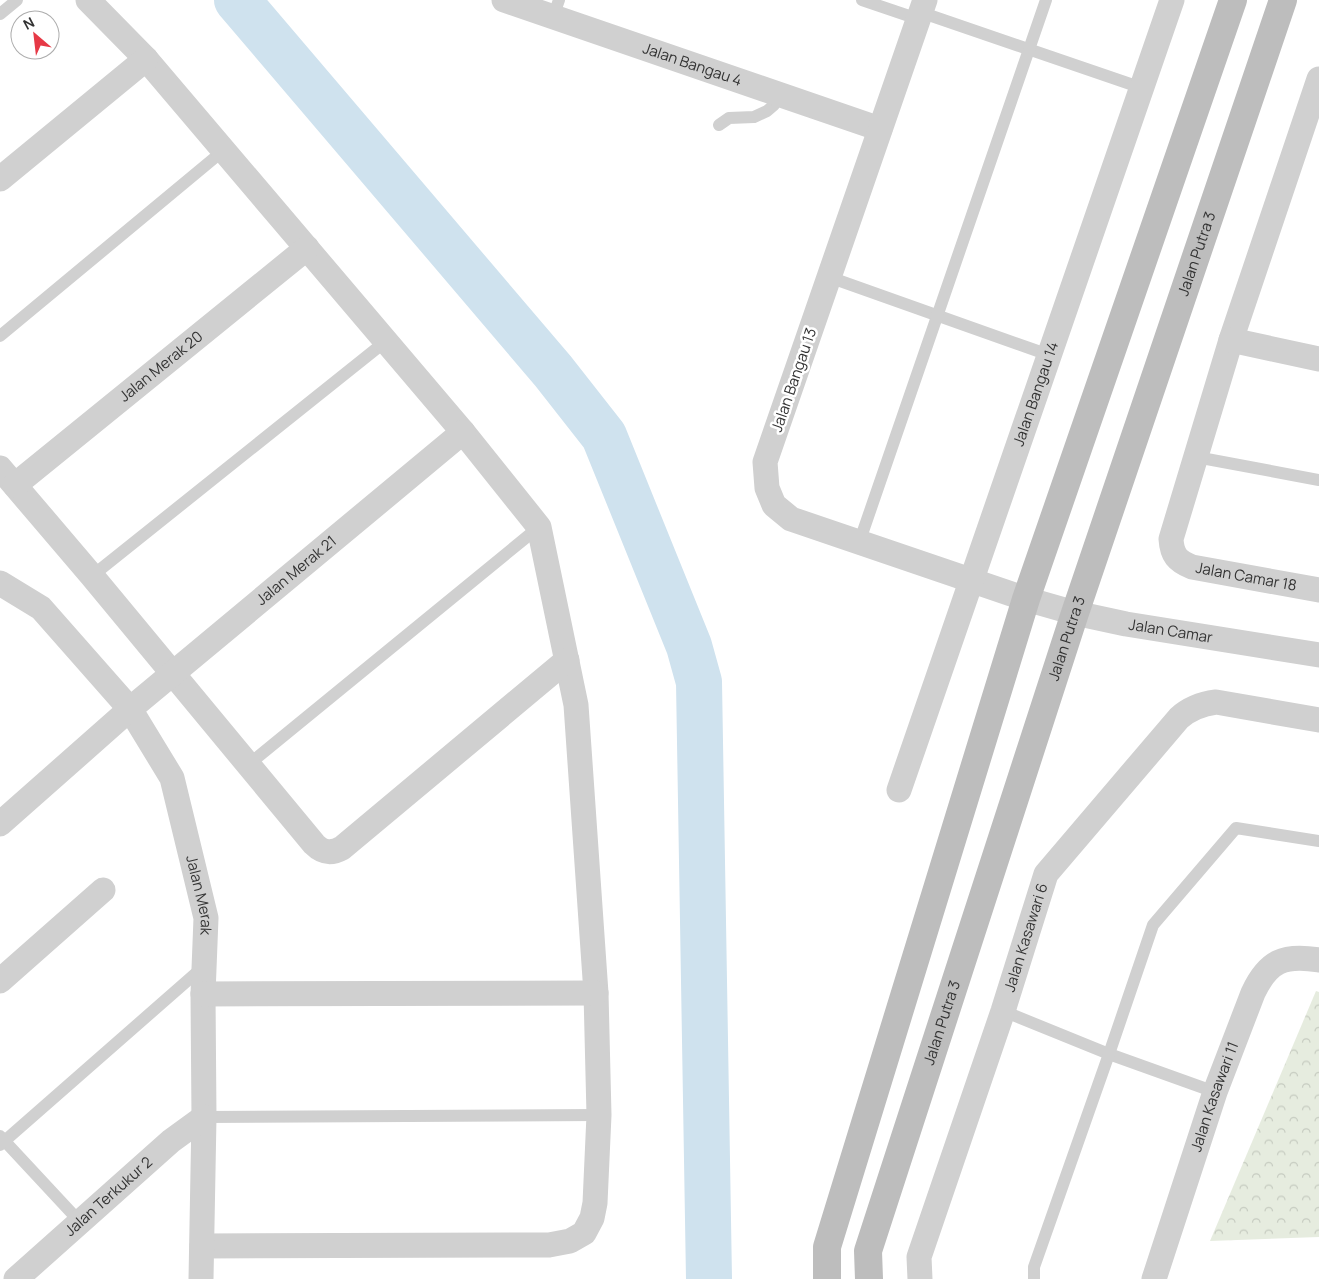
<svg xmlns="http://www.w3.org/2000/svg" width="1319" height="1279" font-family="Manrope,sans-serif">
<style>
.park{fill:url(#park-crowns)}
.lines{fill:none;stroke-linecap:round;stroke-linejoin:round}
.river{stroke:#cfe2ee;stroke-width:46}
.lane{stroke:#d0d0d0;stroke-width:12}
.street{stroke:#d0d0d0;stroke-width:25}
.secondary{stroke:#bdbdbd;stroke-width:28}
.labels{text-anchor:middle;stroke-width:5;stroke-linejoin:round;paint-order:stroke}
.street-label{font-size:15px;fill:#333;stroke:#fff}
</style>
<defs>
<pattern id="park-crowns" width="20" height="18" patternUnits="userSpaceOnUse" patternTransform="scale(1.25)"><rect width="20" height="18" fill="#e6ecdf"/><path d="M2 6a3 3 0 1 1 6 0M12 15a3 3 0 1 1 6 0" fill="none" stroke="#c6cbc0"/></pattern>
</defs>
<rect width="100%" height="100%" fill="#fff"/>
<path class="park" d="M 1316,991 L 1319,992 L 1319,1237 L 1210,1241 Z"/>
<g class="lines">
<path class="river" d="M 237,0 L 553,371 L 604,436 L 689,646 L 699,682 L 709,1279"/>
<g class="lane">
<path d="M 862,0 L 918,19"/>
<path d="M 920,12 L 1142,88"/>
<path d="M 0,14 L 17,0"/>
<path d="M 553,17 L 559,0"/>
<path d="M 719,125 L 729,118 L 754,117 L 767,111 L 774,105 L 778,94"/>
<path d="M 829,277 L 1049,355"/>
<path d="M 0,336 L 224,150"/>
<path d="M 1196,457 L 1319,480"/>
<path d="M 859,543 L 1046,0"/>
<path d="M 92,576 L 386,341"/>
<path d="M 248,765 L 539,527"/>
<path d="M 1003,1011 L 1109,1054 L 1215,1092"/>
<path d="M 204,1117 L 599,1115"/>
<path d="M 0,1136 L 80,1222"/>
<path d="M 0,1145 L 203,967"/>
<path d="M 1034,1279 L 1034,1267 L 1109,1054 L 1153,925 L 1236,828 L 1319,841"/>
</g>
<g class="street">
<path d="M 88,0 L 146,59 L 463,432 L 539,527 L 576,705 L 596,993 L 599,1115 L 595,1203 L 592,1218 L 584,1233 L 570,1241 L 549,1245 L 202,1246"/>
<path id="s1" d="M 504,0 L 880,129"/>
<path id="s2" d="M 925,0 L 765,462 L 767,488 L 774,505 L 791,519 L 1026,599 L 1075,613 L 1126,624 L 1319,655"/>
<path id="s3" d="M 1319,79 L 1231,340 L 1171,539 C 1172,555 1177,561 1192,567 L 1319,590"/>
<path d="M 0,179 L 146,59"/>
<path d="M 1231,340 L 1319,359"/>
<path d="M 0,468 L 92,576 L 314,844 C 323,853 331,854 342,848 L 567,660"/>
<path id="s4" d="M 15,485 L 307,248"/>
<path id="s5" d="M 0,583 L 41,608 L 130,709 L 172,778 L 206,918 L 203,994 L 204,1117 L 201,1279"/>
<path id="s6" d="M 899,790 L 1172,0"/>
<path id="s7" d="M 0,824 L 130,709 L 463,432"/>
<path d="M 0,981 L 103,890"/>
<path d="M 203,994 L 596,993"/>
<path id="s8" d="M 16,1279 L 171,1141 L 204,1117"/>
<path id="s9" d="M 920,1279 L 919,1257 L 1003,1011 L 1046,874 L 1179,718 C 1190,708 1201,704 1216,702 L 1319,720"/>
<path id="s10" d="M 1154,1279 L 1215,1092 L 1253,993 C 1268,961 1284,954 1319,960"/>
</g>
<g class="secondary">
<path d="M 827,1279 L 827,1247 L 1026,599 L 1233,0"/>
<path id="s11" d="M 869,1279 L 868,1251 L 1075,613 L 1283,0"/>
</g>
</g>
<g class="labels">
<g class="street-label">
<text dy="5" stroke="none"><textPath href="#s1" startOffset="199">Jalan Bangau 4</textPath></text>
<text dy="5" stroke="none"><textPath href="#s11" startOffset="1078">Jalan Putra 3</textPath></text>
<text dy="5" stroke="none"><textPath href="#s4" startOffset="188">Jalan Merak 20</textPath></text>
<text transform="translate(794 380) rotate(-71)" y="5">Jalan Bangau 13</text>
<text dy="5" stroke="none"><textPath href="#s6" startOffset="419">Jalan Bangau 14</textPath></text>
<text dy="5" stroke="none"><textPath href="#s7" startOffset="390">Jalan Merak 21</textPath></text>
<text dy="5" stroke="none"><textPath href="#s3" startOffset="576">Jalan Camar 18</textPath></text>
<text dy="5" stroke="none"><textPath href="#s2" startOffset="952">Jalan Camar</textPath></text>
<text dy="5" stroke="none"><textPath href="#s11" startOffset="672">Jalan Putra 3</textPath></text>
<text dy="5" stroke="none"><textPath href="#s5" startOffset="384">Jalan Merak</textPath></text>
<text dy="5" stroke="none"><textPath href="#s9" startOffset="359">Jalan Kasawari 6</textPath></text>
<text dy="5" stroke="none"><textPath href="#s11" startOffset="268">Jalan Putra 3</textPath></text>
<text dy="5" stroke="none"><textPath href="#s10" startOffset="192">Jalan Kasawari 11</textPath></text>
<text dy="5" stroke="none"><textPath href="#s8" startOffset="124">Jalan Terkukur 2</textPath></text>
</g>
</g>
<g transform="translate(35 35) rotate(332)"><circle r="24" fill="#ffffff" stroke="#adadad"/>
<path d="M0-4L9 19L0 12L-9 19Z" fill="#e63946"/>
<text y="-8" font-size="14" font-weight="bold" text-anchor="middle" fill="#333333">N</text>
</g>
</svg>
